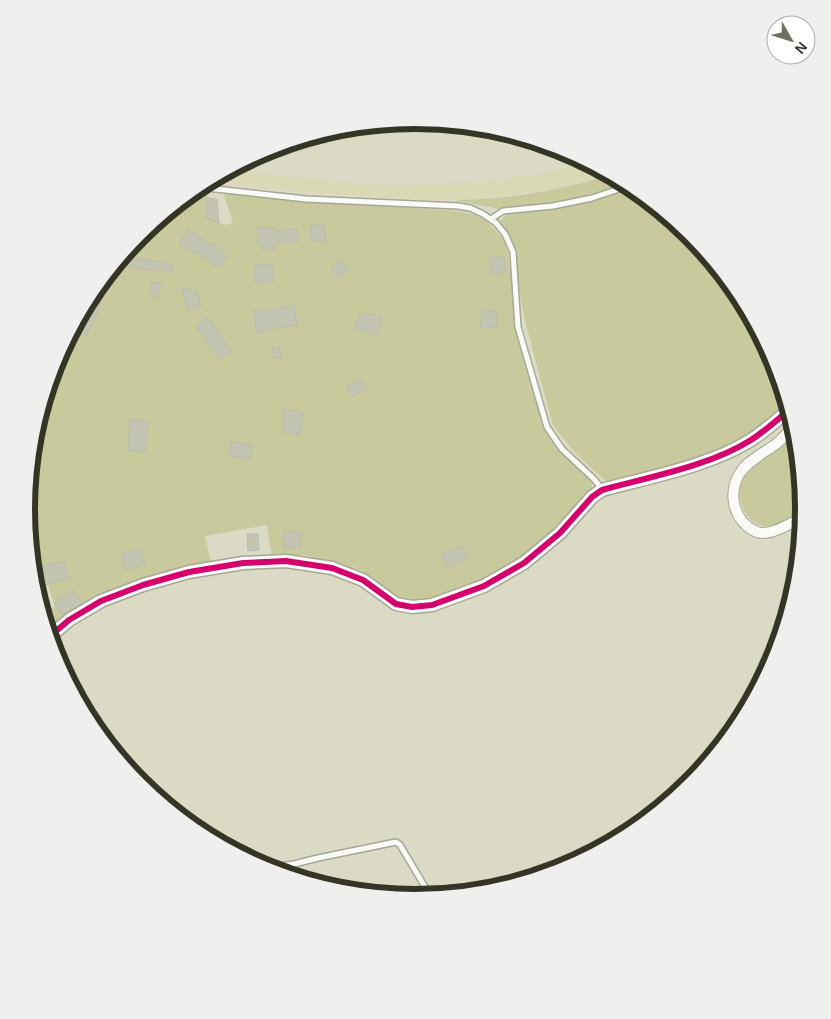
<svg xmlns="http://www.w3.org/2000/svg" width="831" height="1019" font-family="Helvetica,sans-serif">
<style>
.built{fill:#d9d9b6}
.green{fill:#c9c99e}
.building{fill:#c4c4b3;stroke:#bcbcab}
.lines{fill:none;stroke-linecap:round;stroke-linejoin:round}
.service-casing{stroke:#a6a796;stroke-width:8}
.minor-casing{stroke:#a6a796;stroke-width:12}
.tertiary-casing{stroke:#a6a796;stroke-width:15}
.service{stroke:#fafaf6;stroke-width:5}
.minor{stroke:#fafaf6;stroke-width:10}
.tertiary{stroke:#fafaf6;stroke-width:12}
.cycleway-casing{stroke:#fff;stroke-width:9}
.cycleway{stroke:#d6006c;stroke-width:6}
.rim{fill:none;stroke:#353526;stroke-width:6}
</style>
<rect width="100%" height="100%" fill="#dbdbc5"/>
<path class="built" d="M 587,162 L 611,175 L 556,189 L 468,200 L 427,200 L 313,193 L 261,188 L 210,180 L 229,170 L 363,184 L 395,185 L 482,181 L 541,174 Z"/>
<g class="green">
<path d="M 611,175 L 628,184 L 617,188 L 550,203 L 499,209 L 454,200 C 507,200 560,190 611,175 Z"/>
<path d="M 633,187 L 691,234 L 739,293 L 775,361 L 789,406 L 724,452 L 613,483 L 607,482 L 578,456 L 553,426 L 525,321 L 520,295 L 515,249 L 509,235 L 500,221 L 507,214 L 587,202 Z"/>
<path d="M 197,188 L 208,191 L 206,218 L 226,225 L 233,223 L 224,195 L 226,192 L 378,206 L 458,211 L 477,216 L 488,222 L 503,239 L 508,252 L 517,327 L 554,441 L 565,456 L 589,477 L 592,483 L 592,489 L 589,494 L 561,526 L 514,566 L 465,589 L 419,602 L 397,598 L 364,572 L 353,567 L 305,555 L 272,558 L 267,525 L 205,536 L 211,562 L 160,574 L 90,599 L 48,634 L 42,613 L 55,607 L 42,565 L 32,567 L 26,509 L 34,433 L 56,360 L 92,293 L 140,234 Z"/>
<path d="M 796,429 L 805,512 C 793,516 781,525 768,526 C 749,528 737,503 740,487 C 741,480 744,475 748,469 Z"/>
</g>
<g class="building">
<path d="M 207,198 L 217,199 L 219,223 L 206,218 Z"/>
<path d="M 324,225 L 325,241 L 311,241 L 310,226 Z"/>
<path d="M 258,227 L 275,228 L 275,231 L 297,229 L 298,241 L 274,243 L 274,250 L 262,249 L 262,243 L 258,243 Z"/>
<path d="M 188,230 L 212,245 L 214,243 L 228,257 L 217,268 L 198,251 L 196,254 L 179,244 Z"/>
<path d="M 504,256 L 506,271 L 491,274 L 489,258 Z"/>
<path d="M 121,257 L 167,263 L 173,266 L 170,273 L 158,267 L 158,271 L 140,269 L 140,267 L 115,266 Z"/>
<path d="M 341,260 L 349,269 L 338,278 L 331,269 Z"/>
<path d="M 273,264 L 274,281 L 255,282 L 254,265 Z"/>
<path d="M 152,282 L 161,284 L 158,297 L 149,295 Z"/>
<path d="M 181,288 L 197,292 L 201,306 L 188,310 Z"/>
<path d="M 93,292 L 103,295 L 96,316 L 85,337 L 72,330 Z"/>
<path d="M 294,305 L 297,325 L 263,330 L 263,332 L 256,333 L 254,310 L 270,310 Z"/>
<path d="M 483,310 L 498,312 L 496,328 L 480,328 Z"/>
<path d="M 365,313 L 382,317 L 377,335 L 355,329 L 359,315 L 364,316 Z"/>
<path d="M 207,317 L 232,351 L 220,359 L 195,326 Z"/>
<path d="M 66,341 L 75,350 L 53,371 L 56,360 Z"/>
<path d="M 279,346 L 281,357 L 274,358 L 272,348 Z"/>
<path d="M 361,379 L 367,388 L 353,397 L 347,388 Z"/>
<path d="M 284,409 L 304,413 L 299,435 L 282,432 L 285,420 L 282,419 Z"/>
<path d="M 130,419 L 148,421 L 145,452 L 128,451 Z"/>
<path d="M 231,442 L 252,445 L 250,459 L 229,456 Z"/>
<path d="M 284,531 L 301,532 L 301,547 L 284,548 Z"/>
<path d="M 247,534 L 258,534 L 259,550 L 248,551 Z"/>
<path d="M 462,546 L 468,559 L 447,568 L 441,555 Z"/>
<path d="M 140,548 L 145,565 L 125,570 L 122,553 Z"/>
<path d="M 64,562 L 69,578 L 45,585 L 50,604 L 40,607 L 33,576 L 39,575 L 37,567 Z"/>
<path d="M 73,590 L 82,603 L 62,615 L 54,604 Z"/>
</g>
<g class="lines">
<defs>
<g id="service">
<path d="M 198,187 L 306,199 L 458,206 L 470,208 L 483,214 L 496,223 L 505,234 L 513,252 L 518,327 L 547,427 L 562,449 L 594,479 L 602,489"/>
<path d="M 491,219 L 503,211 L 553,206 L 592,198 L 631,185"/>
<path d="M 264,868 L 294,864 L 318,858 L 396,842 L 400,845 L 431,897"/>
</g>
<path id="minor" d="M 795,425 C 788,431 783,439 776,444 C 764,453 747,461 740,473 C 729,490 732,513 747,526 C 751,529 756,533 761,533 C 775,534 792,522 804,517"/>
<path id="tertiary" d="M 49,637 L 69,620 L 101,601 L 143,585 L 189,572 L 243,563 L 286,561 L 332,568 L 363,580 L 396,604 L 412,607 L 432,605 L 484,586 L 524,563 L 560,533 L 592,497 L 602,490 C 649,477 710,466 751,440 C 765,431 777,420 790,409"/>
</defs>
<use href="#service" class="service-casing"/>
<use href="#minor" class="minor-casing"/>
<use href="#tertiary" class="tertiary-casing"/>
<use href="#service" class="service"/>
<use href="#minor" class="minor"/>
<use href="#tertiary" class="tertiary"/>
<defs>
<path id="cycleway" d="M 49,637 L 69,620 L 101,601 L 143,585 L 189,572 L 243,563 L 286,561 L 332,568 L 363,580 L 396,604 L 412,607 L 432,605 L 484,586 L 524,563 L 560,533 L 592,497 L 602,490 C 649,477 710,466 751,440 C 765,431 777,420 790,409"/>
</defs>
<use href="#cycleway" class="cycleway-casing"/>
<use href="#cycleway" class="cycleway"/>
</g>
<path d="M0 0H831V1019H0ZM35 509a380 380 0 1 1 760 0a380 380 0 1 1-760 0Z" fill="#efefee" fill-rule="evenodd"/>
<path class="rim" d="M35 509a380 380 0 1 1 760 0a380 380 0 1 1-760 0Z"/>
<g transform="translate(791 40) rotate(129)"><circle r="24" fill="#ffffff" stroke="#aeaea8"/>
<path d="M0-4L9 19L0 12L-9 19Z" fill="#6f6f5e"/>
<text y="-8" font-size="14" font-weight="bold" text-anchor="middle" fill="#353526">N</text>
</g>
</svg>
